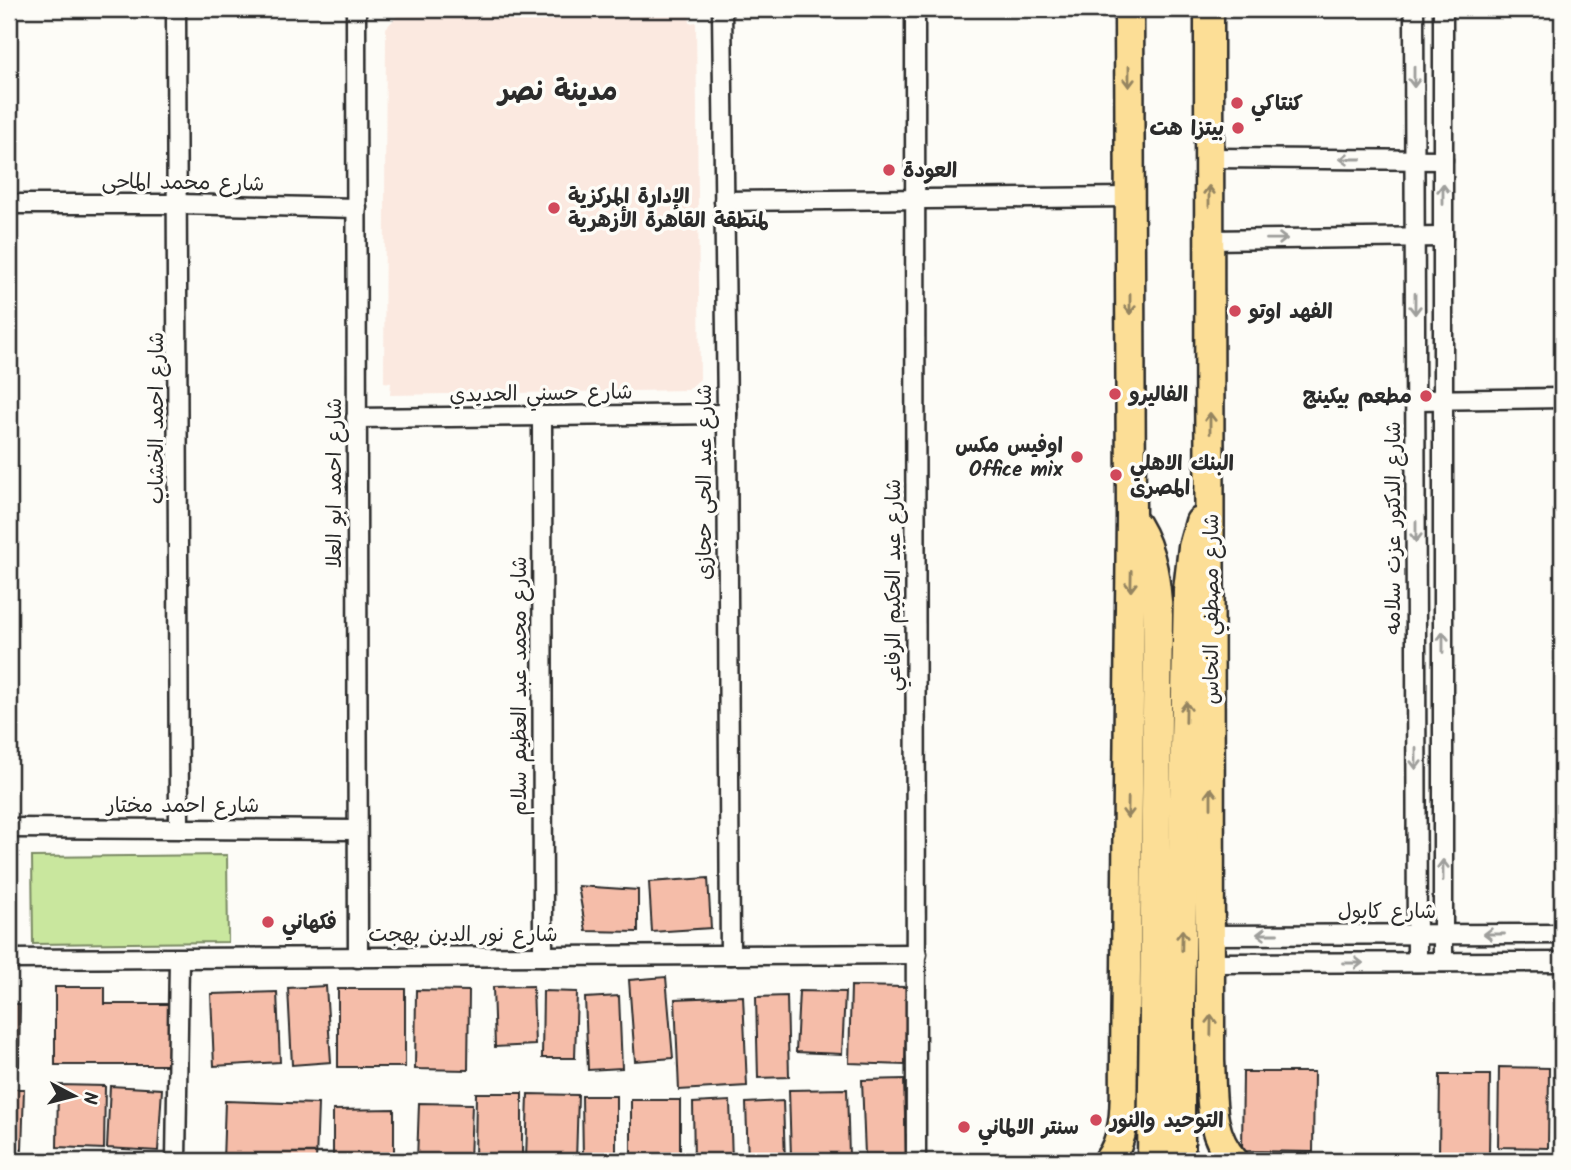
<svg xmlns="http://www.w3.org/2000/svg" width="1571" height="1170" font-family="Kalam,'Playpen Sans Arabic',sans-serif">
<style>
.built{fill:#fbe9e0}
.green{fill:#c9e79e;stroke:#7a8964;stroke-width:2}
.building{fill:#f5bda9;stroke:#2b2b2b;stroke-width:2}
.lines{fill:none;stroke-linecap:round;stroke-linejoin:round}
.minor-casing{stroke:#2b2b2b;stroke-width:23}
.primary-casing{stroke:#2b2b2b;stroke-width:33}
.minor{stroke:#fdfcf7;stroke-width:18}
.primary{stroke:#fcde96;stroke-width:28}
.primary-bridge-casing{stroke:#2b2b2b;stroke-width:33;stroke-linecap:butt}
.primary-bridge{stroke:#fcde96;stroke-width:28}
.oneway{stroke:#948460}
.oneway2{stroke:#9e9e9b}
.poi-dot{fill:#d1495b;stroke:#fdfcf7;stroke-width:2.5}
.labels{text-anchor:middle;stroke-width:7;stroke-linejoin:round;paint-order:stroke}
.poi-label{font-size:21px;font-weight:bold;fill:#2b2b2b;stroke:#fdfcf7;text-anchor:start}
.street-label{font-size:21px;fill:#2b2b2b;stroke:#fdfcf7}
.district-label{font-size:28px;font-weight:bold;fill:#2b2b2b;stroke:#fdfcf7}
</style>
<rect width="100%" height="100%" fill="#fdfcf7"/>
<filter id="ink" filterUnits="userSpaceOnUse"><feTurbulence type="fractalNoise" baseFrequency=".0143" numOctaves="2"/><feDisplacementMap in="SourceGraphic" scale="14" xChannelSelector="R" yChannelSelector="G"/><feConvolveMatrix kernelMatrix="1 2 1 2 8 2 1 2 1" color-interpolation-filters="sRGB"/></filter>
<g filter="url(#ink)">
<path class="built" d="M 689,14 L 690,23 L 696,22 L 700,379 L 688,390 L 390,395 L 391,383 L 384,382 L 386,28 L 398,15 Z"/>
<path class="green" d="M 227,855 L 228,942 L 33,944 L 32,857 Z"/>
<g class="building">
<path d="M 708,878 L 711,928 L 652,932 L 649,882 Z"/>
<path d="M 578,886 L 638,890 L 638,932 L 586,931 Z"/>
<path d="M 666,977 L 673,1058 L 635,1061 L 629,980 Z"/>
<path d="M 326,986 L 331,1062 L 292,1065 L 288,988 Z"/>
<path d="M 533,986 L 535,1045 L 495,1047 L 493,987 Z"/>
<path d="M 851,986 L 907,987 L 905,1065 L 849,1063 Z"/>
<path d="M 55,987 L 105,987 L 105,1004 L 170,1004 L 170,1065 L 55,1065 Z"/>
<rect x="338" y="989" width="67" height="78"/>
<path d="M 416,990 L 469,991 L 468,1070 L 415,1069 Z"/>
<path d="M 543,991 L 577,992 L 575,1058 L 542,1058 Z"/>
<path d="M 799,991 L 845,992 L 842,1054 L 796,1052 Z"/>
<path d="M 277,992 L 280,1062 L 214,1066 L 211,994 Z"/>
<path d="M 619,996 L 622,1068 L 588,1070 L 585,998 Z"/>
<path d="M 743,996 L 747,1086 L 679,1090 L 675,999 Z"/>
<path d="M 787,996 L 789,1077 L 758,1078 L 756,997 Z"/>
<path d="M 9,1004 L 20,1004 L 19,1066 L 9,1066 Z"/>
<path d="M 1499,1067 L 1549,1068 L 1548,1148 L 1498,1147 Z"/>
<path d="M 1243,1072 L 1314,1072 L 1313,1152 L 1242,1151 Z"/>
<path d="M 1440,1075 L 1490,1075 L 1489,1155 L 1439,1155 Z"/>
<path d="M 904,1079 L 906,1154 L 865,1155 L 862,1080 Z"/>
<path d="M 58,1085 L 105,1086 L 104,1149 L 57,1147 Z"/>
<path d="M 110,1086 L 162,1089 L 158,1151 L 107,1148 Z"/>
<path d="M 9,1089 L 24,1089 L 22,1150 L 9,1149 Z"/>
<path d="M 847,1089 L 849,1156 L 791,1157 L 789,1090 Z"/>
<path d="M 476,1093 L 522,1093 L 522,1161 L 475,1161 Z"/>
<path d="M 528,1094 L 578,1095 L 576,1161 L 526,1161 Z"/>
<path d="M 582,1096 L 616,1096 L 616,1159 L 583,1159 Z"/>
<rect x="631" y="1100" width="49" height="61"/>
<path d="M 225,1101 L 318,1104 L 316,1161 L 223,1161 Z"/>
<path d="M 730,1101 L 732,1161 L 694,1161 L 693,1103 Z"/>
<path d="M 783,1101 L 785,1161 L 748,1161 L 746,1103 Z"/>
<path d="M 419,1103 L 472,1104 L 470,1161 L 417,1161 Z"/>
<path d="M 394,1109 L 394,1161 L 333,1161 L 333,1110 Z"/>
</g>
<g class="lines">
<defs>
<g id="minor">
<path d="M 176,9 L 179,828"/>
<path d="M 356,9 L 358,958"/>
<path d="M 722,9 L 727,414 L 730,955"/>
<path d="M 915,9 L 916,1161"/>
<path d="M 1414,9 L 1417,962"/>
<path d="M 1443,9 L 1443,962"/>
<path d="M 1209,158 L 1443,160"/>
<path d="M 724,201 L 1130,197"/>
<path d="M 9,204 L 178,204 L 357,208"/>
<path d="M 1209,240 L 1443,237"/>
<path d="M 1415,400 L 1562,398"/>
<path d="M 542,416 L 543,956"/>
<path d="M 356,418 L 727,414"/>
<path d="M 9,828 L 357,830"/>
<path d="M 1211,935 L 1562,934"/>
<path d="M 9,959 L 917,954"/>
<path d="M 1211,963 L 1562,962"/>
<path d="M 176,1161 L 179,960"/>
</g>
<g id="primary">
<path d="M 1209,9 L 1210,1060 C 1212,1096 1208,1133 1234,1161"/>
<path d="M 1136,525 C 1153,553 1156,583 1158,615 L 1154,1009"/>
<path d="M 1180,1008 L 1188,590 L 1193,547 L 1200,522"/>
<path d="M 1108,1161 C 1129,1134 1124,1095 1125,1062 L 1131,517 L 1129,9"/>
</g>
</defs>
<use href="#minor" class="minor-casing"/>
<use href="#primary" class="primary-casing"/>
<use href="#minor" class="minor"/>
<use href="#primary" class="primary"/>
<defs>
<g id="primary-bridge">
<path d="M 1152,1161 L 1154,1009"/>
<path d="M 1180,1161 L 1180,1008"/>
</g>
</defs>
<use href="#primary-bridge" class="primary-bridge-casing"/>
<use href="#primary-bridge" class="primary-bridge"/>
</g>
<defs><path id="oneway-shaft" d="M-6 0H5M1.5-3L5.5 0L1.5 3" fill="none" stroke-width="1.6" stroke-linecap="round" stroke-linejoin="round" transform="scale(1.75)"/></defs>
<g class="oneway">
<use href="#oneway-shaft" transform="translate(1129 77) rotate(90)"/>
<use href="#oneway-shaft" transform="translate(1209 196) rotate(-90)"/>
<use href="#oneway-shaft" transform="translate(1130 304) rotate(90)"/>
<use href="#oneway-shaft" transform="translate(1210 423) rotate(-90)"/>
<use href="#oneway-shaft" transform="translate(1131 581) rotate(91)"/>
<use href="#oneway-shaft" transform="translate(1186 712) rotate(-89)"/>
<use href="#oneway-shaft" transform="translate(1211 798) rotate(-90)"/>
<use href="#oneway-shaft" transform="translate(1128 808) rotate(91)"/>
<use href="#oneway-shaft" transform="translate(1182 940) rotate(-89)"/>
<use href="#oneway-shaft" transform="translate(1211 1025) rotate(-89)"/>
</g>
<g class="oneway2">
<use href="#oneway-shaft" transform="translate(1414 77) rotate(90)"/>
<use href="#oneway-shaft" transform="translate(1350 159) rotate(-180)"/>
<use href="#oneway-shaft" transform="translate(1443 194) rotate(-90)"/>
<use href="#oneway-shaft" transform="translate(1277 239) rotate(-1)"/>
<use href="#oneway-shaft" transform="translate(1415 304) rotate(90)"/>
<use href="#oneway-shaft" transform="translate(1416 532) rotate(90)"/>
<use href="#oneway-shaft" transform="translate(1443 642) rotate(-90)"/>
<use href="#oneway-shaft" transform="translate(1416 759) rotate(90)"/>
<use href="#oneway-shaft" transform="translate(1443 870) rotate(-90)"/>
<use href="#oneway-shaft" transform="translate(1267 934) rotate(180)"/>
<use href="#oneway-shaft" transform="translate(1494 934) rotate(180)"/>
<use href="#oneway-shaft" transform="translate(1353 963)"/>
</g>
</g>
<g class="poi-dot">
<circle cx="1237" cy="103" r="7"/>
<circle cx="1238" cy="128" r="7"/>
<circle cx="889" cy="170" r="7"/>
<circle cx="554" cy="208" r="7"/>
<circle cx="1235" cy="311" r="7"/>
<circle cx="1115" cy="394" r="7"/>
<circle cx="1426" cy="396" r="7"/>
<circle cx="1077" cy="457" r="7"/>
<circle cx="1116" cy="475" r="7"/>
<circle cx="268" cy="922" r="7"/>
<circle cx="1096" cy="1120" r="7"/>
<circle cx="964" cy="1127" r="7"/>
</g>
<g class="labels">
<g class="poi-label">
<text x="1251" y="110">كنتاكي</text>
<text x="1224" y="135" text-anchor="end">بيتزا هت</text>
<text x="903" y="177">العودة</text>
<text x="568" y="203">الإدارة المركزية<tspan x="568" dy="24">لمنطقة القاهرة الأزهرية</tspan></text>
<text x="1249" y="318">الفهد اوتو</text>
<text x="1129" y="401">الفاليرو</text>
<text x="1412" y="403" text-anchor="end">مطعم بيكينج</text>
<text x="1063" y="452" text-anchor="end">اوفيس مكس<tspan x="1063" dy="24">Office mix</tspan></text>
<text x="1130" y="470">البنك الاهلي<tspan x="1130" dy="24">المصرى</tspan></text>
<text x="282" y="929">فكهاني</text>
<text x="1110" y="1127">التوحيد والنور</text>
<text x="978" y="1134">سنتر الالماني</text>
</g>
<g class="street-label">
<text transform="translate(183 182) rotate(1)" y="7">شارع محمد الماحى</text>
<text transform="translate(541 393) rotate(-1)" y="7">شارع حسني الحديدي</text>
<text transform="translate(156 418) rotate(-90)" y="7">شارع احمد الخشاب</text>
<text transform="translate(704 482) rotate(-90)" y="7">شارع عبد الحى حجازى</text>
<text transform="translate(334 483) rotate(-90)" y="7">شارع احمد ابو العلا</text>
<text transform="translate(1393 528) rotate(-90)" y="7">شارع الدكتور عزت سلامه</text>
<text transform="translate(893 585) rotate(-90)" y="7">شارع عبد الحكيم الرفاعي</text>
<text transform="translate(1211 609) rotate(-90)" y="7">شارع مصطفي النحاس</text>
<text transform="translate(519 686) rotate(-90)" y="7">شارع محمد عبد العظيم سلام</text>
<text x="183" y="812">شارع احمد مختار</text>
<text x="1387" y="918">شارع كابول</text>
<text x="463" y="941">شارع نور الدين بهجت</text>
</g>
<g class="district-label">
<text x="558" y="100">مدينة نصر</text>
</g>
</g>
<rect width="1571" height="1170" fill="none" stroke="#fdfcf7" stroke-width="35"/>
<rect x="18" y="18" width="1536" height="1135" fill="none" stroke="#2b2b2b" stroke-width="2.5" filter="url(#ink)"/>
<g transform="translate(74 1096) rotate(97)" stroke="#fdfcf7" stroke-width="5" paint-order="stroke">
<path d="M0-5L12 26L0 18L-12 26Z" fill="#2b2b2b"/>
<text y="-10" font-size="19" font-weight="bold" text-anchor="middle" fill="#2b2b2b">N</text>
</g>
</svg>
